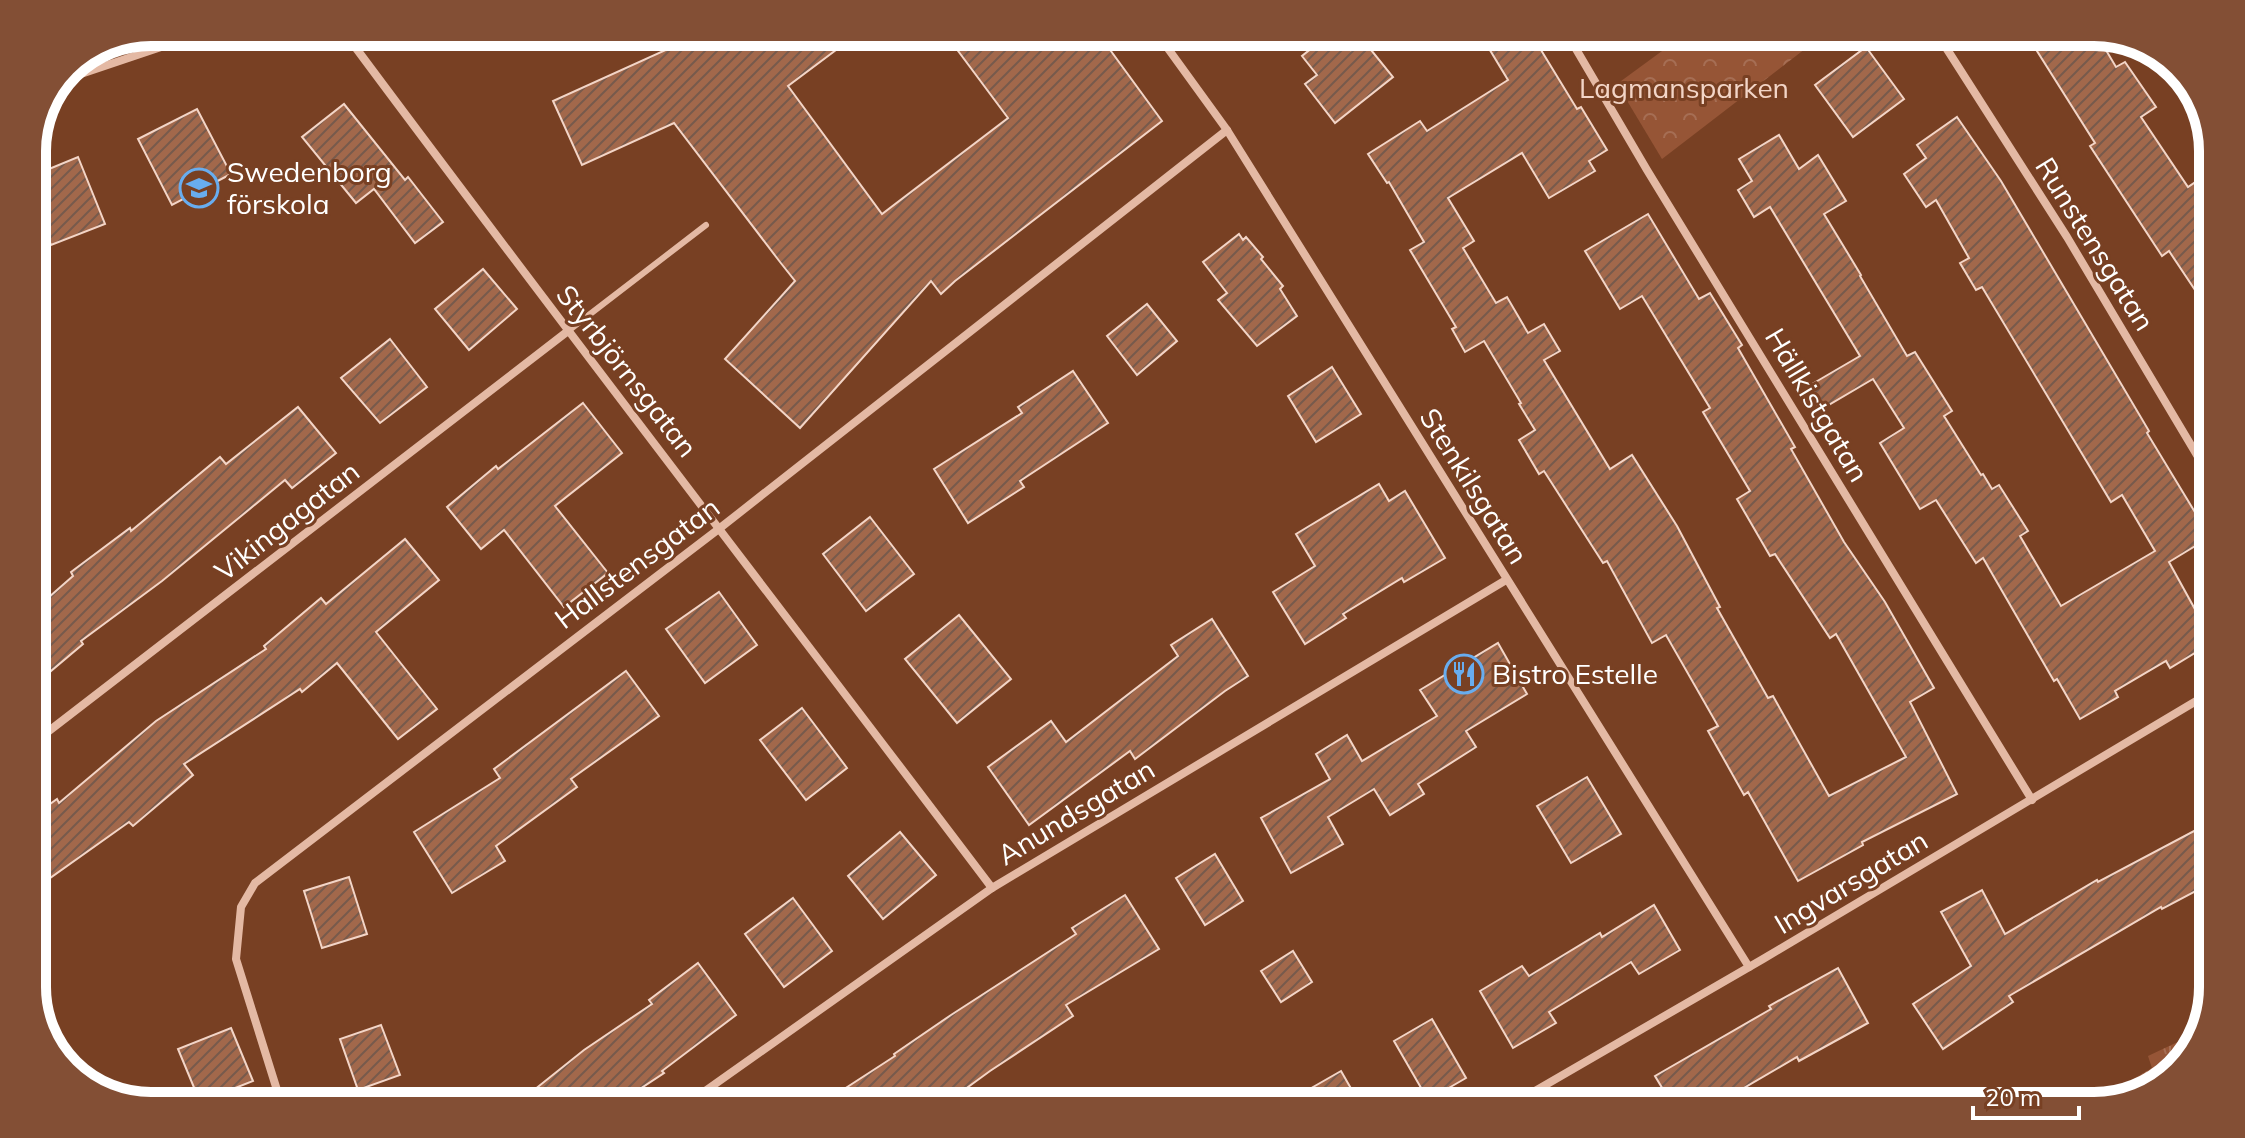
<svg xmlns="http://www.w3.org/2000/svg" width="2245" height="1138" font-family="Mulish,sans-serif">
<style>
.grass{fill:url(#grass-tufts)}
.park{fill:url(#park-crowns)}
.building{fill:url(#building-hatch);stroke:#f3d5c7;stroke-width:2}
.lines{fill:none;stroke-linecap:round;stroke-linejoin:round}
.service{stroke:#e4b9a4;stroke-width:6}
.minor{stroke:#e4b9a4;stroke-width:8}
.labels{text-anchor:middle;stroke-width:6;stroke-linejoin:round;paint-order:stroke}
.park-label{font-size:28px;fill:#f3d5c7;stroke:#784023}
.poi-label{font-size:28px;fill:#fff;stroke:#784023;text-anchor:start}
.street-label{font-size:28px;fill:#fff;stroke:#784023}
.rim{fill:none;stroke:#fff;stroke-width:10}
</style>
<defs>
<pattern id="grass-tufts" width="24" height="20" patternUnits="userSpaceOnUse" patternTransform="scale(2)"><rect width="24" height="20" fill="#965536"/><path d="M3 7l-1-3M5 7V3M7 7l1-3M15 17l-1-3M17 17v-4M19 17l1-3" fill="none" stroke="#a66e54"/></pattern>
<pattern id="park-crowns" width="20" height="18" patternUnits="userSpaceOnUse" patternTransform="scale(2)"><rect width="20" height="18" fill="#965536"/><path d="M2 6a3 3 0 1 1 6 0M12 15a3 3 0 1 1 6 0" fill="none" stroke="#a66e54"/></pattern>
<pattern id="building-hatch" width="6" height="6" patternUnits="userSpaceOnUse" patternTransform="scale(2)"><rect width="6" height="6" fill="#a2684b"/><path d="M-1 1l2-2M0 6l6-6M5 7l2-2" fill="none" stroke="#775a4c"/></pattern>
</defs>
<rect width="100%" height="100%" fill="#784023"/>
<path class="grass" d="M 2203,1030 L 2201,1039 L 2160,1086 L 2095,1106 L 2087,1106 L 2152,1068 L 2148,1056 Z"/>
<path class="park" d="M 1688,32 L 1827,32 L 1662,159 L 1617,84 Z"/>
<g class="building">
<path d="M 664,32 L 860,32 L 788,86 L 882,214 L 1008,118 L 944,32 L 964,32 L 960,39 L 966,44 L 978,37 L 981,32 L 1097,32 L 1162,121 L 955,281 L 941,294 L 931,281 L 800,428 L 725,359 L 795,281 L 780,262 L 674,123 L 582,165 L 553,101 L 668,49 Z"/>
<path d="M 1332,32 L 1337,32 L 1351,50 L 1363,40 L 1393,77 L 1335,123 L 1305,84 L 1317,75 L 1302,56 Z"/>
<path d="M 1479,32 L 1530,32 L 1577,109 L 1581,107 L 1607,150 L 1589,161 L 1595,171 L 1549,198 L 1522,153 L 1448,198 L 1474,241 L 1463,248 L 1496,303 L 1507,297 L 1528,333 L 1544,324 L 1560,351 L 1544,360 L 1610,469 L 1632,455 L 1677,526 L 1720,607 L 1717,608 L 1768,698 L 1773,696 L 1829,796 L 1906,757 L 1836,634 L 1830,638 L 1775,554 L 1770,556 L 1737,499 L 1750,491 L 1703,412 L 1710,408 L 1642,296 L 1620,309 L 1585,251 L 1648,214 L 1699,299 L 1710,293 L 1742,345 L 1738,348 L 1795,447 L 1791,449 L 1844,542 L 1885,602 L 1934,688 L 1910,702 L 1957,794 L 1862,842 L 1863,845 L 1798,881 L 1748,792 L 1744,795 L 1708,731 L 1718,726 L 1666,635 L 1652,643 L 1607,561 L 1603,563 L 1544,471 L 1539,474 L 1519,440 L 1535,430 L 1519,404 L 1521,403 L 1484,341 L 1465,352 L 1452,329 L 1456,327 L 1410,250 L 1424,242 L 1389,182 L 1387,183 L 1368,154 L 1420,121 L 1427,131 L 1508,80 Z"/>
<path d="M 2025,32 L 2086,32 L 2090,38 L 2097,35 L 2116,67 L 2125,62 L 2156,107 L 2141,117 L 2188,187 L 2213,170 L 2213,317 L 2169,251 L 2162,256 L 2090,146 L 2095,143 Z"/>
<path d="M 1866,47 L 1904,99 L 1853,137 L 1815,85 Z"/>
<path d="M 344,104 L 405,180 L 408,177 L 443,222 L 415,243 L 374,189 L 356,203 L 302,137 Z"/>
<path d="M 197,109 L 231,174 L 172,205 L 138,139 Z"/>
<path d="M 1957,117 L 2001,181 L 2149,431 L 2147,433 L 2210,537 L 2169,562 L 2213,642 L 2170,668 L 2166,661 L 2115,691 L 2118,697 L 2080,719 L 2057,679 L 2054,681 L 1983,558 L 1976,563 L 1936,500 L 1920,509 L 1880,443 L 1904,428 L 1873,379 L 1820,410 L 1807,387 L 1860,356 L 1770,207 L 1754,217 L 1738,190 L 1752,181 L 1739,159 L 1779,135 L 1799,169 L 1818,155 L 1846,201 L 1824,214 L 1861,275 L 1860,276 L 1907,356 L 1915,352 L 1952,411 L 1944,416 L 1981,475 L 1983,474 L 1992,489 L 1999,485 L 2028,531 L 2020,536 L 2061,606 L 2155,551 L 2122,495 L 2111,502 L 1982,287 L 1976,290 L 1960,263 L 1969,258 L 1936,200 L 1926,207 L 1904,174 L 1926,158 L 1917,145 Z"/>
<path d="M 78,157 L 105,224 L 51,245 L 32,201 L 32,176 Z"/>
<path d="M 1239,234 L 1243,240 L 1246,237 L 1263,257 L 1261,259 L 1283,286 L 1280,289 L 1297,316 L 1257,346 L 1218,300 L 1227,293 L 1203,262 Z"/>
<path d="M 483,269 L 517,309 L 469,350 L 435,309 Z"/>
<path d="M 1147,304 L 1177,341 L 1137,375 L 1107,336 Z"/>
<path d="M 390,339 L 427,387 L 380,423 L 341,378 Z"/>
<path d="M 1332,367 L 1361,414 L 1316,442 L 1288,396 Z"/>
<path d="M 1073,371 L 1108,423 L 1020,481 L 1024,487 L 968,523 L 934,469 L 1022,413 L 1018,407 Z"/>
<path d="M 583,403 L 622,453 L 555,506 L 608,573 L 564,607 L 504,530 L 481,549 L 447,507 L 496,466 L 498,469 Z"/>
<path d="M 298,407 L 336,453 L 292,488 L 285,480 L 162,581 L 81,641 L 83,644 L 32,687 L 32,612 L 73,576 L 71,572 L 130,528 L 131,531 L 220,457 L 226,464 Z"/>
<path d="M 1379,484 L 1389,501 L 1405,491 L 1445,558 L 1404,582 L 1402,578 L 1343,614 L 1346,618 L 1305,644 L 1273,592 L 1315,566 L 1296,534 Z"/>
<path d="M 870,517 L 914,574 L 866,611 L 823,554 Z"/>
<path d="M 405,539 L 439,580 L 376,632 L 437,709 L 398,739 L 337,663 L 302,692 L 300,689 L 184,764 L 193,775 L 133,826 L 129,822 L 43,883 L 32,868 L 32,817 L 57,799 L 59,803 L 156,721 L 266,649 L 264,646 L 321,598 L 326,604 Z"/>
<path d="M 719,592 L 757,645 L 705,683 L 666,629 Z"/>
<path d="M 959,615 L 1011,679 L 957,723 L 905,659 Z"/>
<path d="M 1212,619 L 1248,676 L 1225,691 L 1135,759 L 1130,751 L 1029,825 L 988,767 L 1051,721 L 1066,742 L 1178,656 L 1171,645 Z"/>
<path d="M 1498,643 L 1527,694 L 1466,731 L 1476,747 L 1418,784 L 1424,794 L 1390,815 L 1374,789 L 1328,817 L 1343,844 L 1291,873 L 1261,818 L 1330,779 L 1316,754 L 1347,735 L 1362,761 L 1437,716 L 1420,690 Z"/>
<path d="M 626,671 L 659,716 L 571,779 L 577,787 L 496,846 L 505,861 L 452,893 L 414,832 L 500,778 L 494,769 Z"/>
<path d="M 802,708 L 847,768 L 806,800 L 760,740 Z"/>
<path d="M 1587,777 L 1621,834 L 1571,863 L 1537,806 Z"/>
<path d="M 2213,821 L 2213,882 L 2162,909 L 2161,907 L 2009,996 L 2013,1002 L 1943,1049 L 1913,1004 L 1971,966 L 1941,912 L 1982,890 L 2005,934 L 2097,880 L 2098,882 Z"/>
<path d="M 900,832 L 936,875 L 883,919 L 848,876 Z"/>
<path d="M 1215,854 L 1243,901 L 1205,925 L 1176,878 Z"/>
<path d="M 349,877 L 367,934 L 322,948 L 304,891 Z"/>
<path d="M 1125,895 L 1159,949 L 1066,1005 L 1073,1016 L 990,1071 L 942,1106 L 818,1106 L 895,1056 L 894,1054 L 951,1015 L 1076,934 L 1072,928 Z"/>
<path d="M 793,898 L 832,951 L 784,987 L 745,934 Z"/>
<path d="M 1654,905 L 1680,950 L 1639,974 L 1631,962 L 1549,1012 L 1556,1023 L 1513,1048 L 1480,991 L 1522,966 L 1529,976 L 1600,933 L 1602,937 Z"/>
<path d="M 1293,951 L 1312,982 L 1281,1002 L 1261,971 Z"/>
<path d="M 698,963 L 736,1015 L 662,1071 L 664,1073 L 614,1106 L 514,1106 L 584,1050 L 652,1004 L 649,1000 Z"/>
<path d="M 1838,968 L 1868,1023 L 1799,1061 L 1797,1057 L 1713,1106 L 1673,1106 L 1655,1076 L 1771,1009 L 1769,1006 Z"/>
<path d="M 1432,1019 L 1466,1078 L 1428,1100 L 1394,1041 Z"/>
<path d="M 381,1025 L 400,1075 L 358,1090 L 340,1039 Z"/>
<path d="M 231,1028 L 253,1081 L 200,1102 L 178,1049 Z"/>
<path d="M 1341,1071 L 1361,1106 L 1280,1106 Z"/>
</g>
<g class="lines">
<g class="service">
<path d="M 966,38 L 975,32"/>
<path d="M 568,331 L 706,225"/>
</g>
<g class="minor">
<path d="M 344,32 C 557,319 776,602 992,888"/>
<path d="M 1156,32 L 1227,130 L 1749,967"/>
<path d="M 1566,32 L 1647,170 L 2032,800"/>
<path d="M 1936,32 L 2067,237 L 2213,482"/>
<path d="M 60,81 L 167,45 L 254,32"/>
<path d="M 32,744 L 568,331"/>
<path d="M 282,1106 L 236,959 L 241,907 L 255,883 L 720,528 L 1227,130"/>
<path d="M 684,1106 L 992,888 L 1506,580"/>
<path d="M 1509,1106 L 1763,959 L 2213,691"/>
</g>
</g>
<defs>
<symbol id="school-ring" viewBox="-11 -11 22 22"><circle r="9.5" fill="#784023" stroke="#68adef" stroke-width="1.5"/><path d="M0-5L7-2L0 1L-7-2ZM-4 1L0 2.5L4 1V4Q0 6-4 4Z" fill="#68adef"/></symbol>
<symbol id="restaurant-ring" viewBox="-11 -11 22 22"><circle r="9.5" fill="#784023" stroke="#68adef" stroke-width="1.5"/><path d="M-5-6h1v4h1v-4h1v4h1v-4h1v5L-1.5 .5V6h-2V.5L-5-1ZM5-6V6H3V1.5H1.5Q1.5-4 5-6Z" fill="#68adef"/></symbol>
</defs>
<g fill-rule="evenodd">
<use href="#school-ring" x="177" y="166" width="44" height="44"/>
<use href="#restaurant-ring" x="1442" y="652" width="44" height="44"/>
</g>
<g class="labels">
<g class="park-label">
<text x="1684" y="98">Lagmansparken</text>
</g>
<g class="poi-label">
<text x="227" y="182">Swedenborg<tspan x="227" dy="32">förskola</tspan></text>
<text x="1492" y="684">Bistro Estelle</text>
</g>
<g class="street-label">
<text transform="translate(2095 244) rotate(58)" y="10">Runstensgatan</text>
<text transform="translate(627 371) rotate(52)" y="10">Styrbjörnsgatan</text>
<text transform="translate(1817 405) rotate(59)" y="10">Hällkistgatan</text>
<text transform="translate(1474 486) rotate(58)" y="10">Stenkilsgatan</text>
<text transform="translate(287 521) rotate(-38)" y="10">Vikingagatan</text>
<text transform="translate(637 563) rotate(-37)" y="10">Hallstensgatan</text>
<text transform="translate(1076 812) rotate(-31)" y="10">Anundsgatan</text>
<text transform="translate(1851 882) rotate(-31)" y="10">Ingvarsgatan</text>
</g>
</g>
<path d="M0 0H2245V1138H0ZM151 46H2094A105 105 0 0 1 2199 151V987A105 105 0 0 1 2094 1092H151A105 105 0 0 1 46 987V151A105 105 0 0 1 151 46Z" fill="#834f35" fill-rule="evenodd"/>
<path class="rim" d="M151 46H2094A105 105 0 0 1 2199 151V987A105 105 0 0 1 2094 1092H151A105 105 0 0 1 46 987V151A105 105 0 0 1 151 46Z"/>
<path d="M1973 1106v12h106v-12" fill="none" stroke="#ffffff" stroke-width="4"/>
<text x="1985" y="1106" font-size="24" fill="#ffffff" stroke="#784023" stroke-width="6" paint-order="stroke">20 m</text>
</svg>
